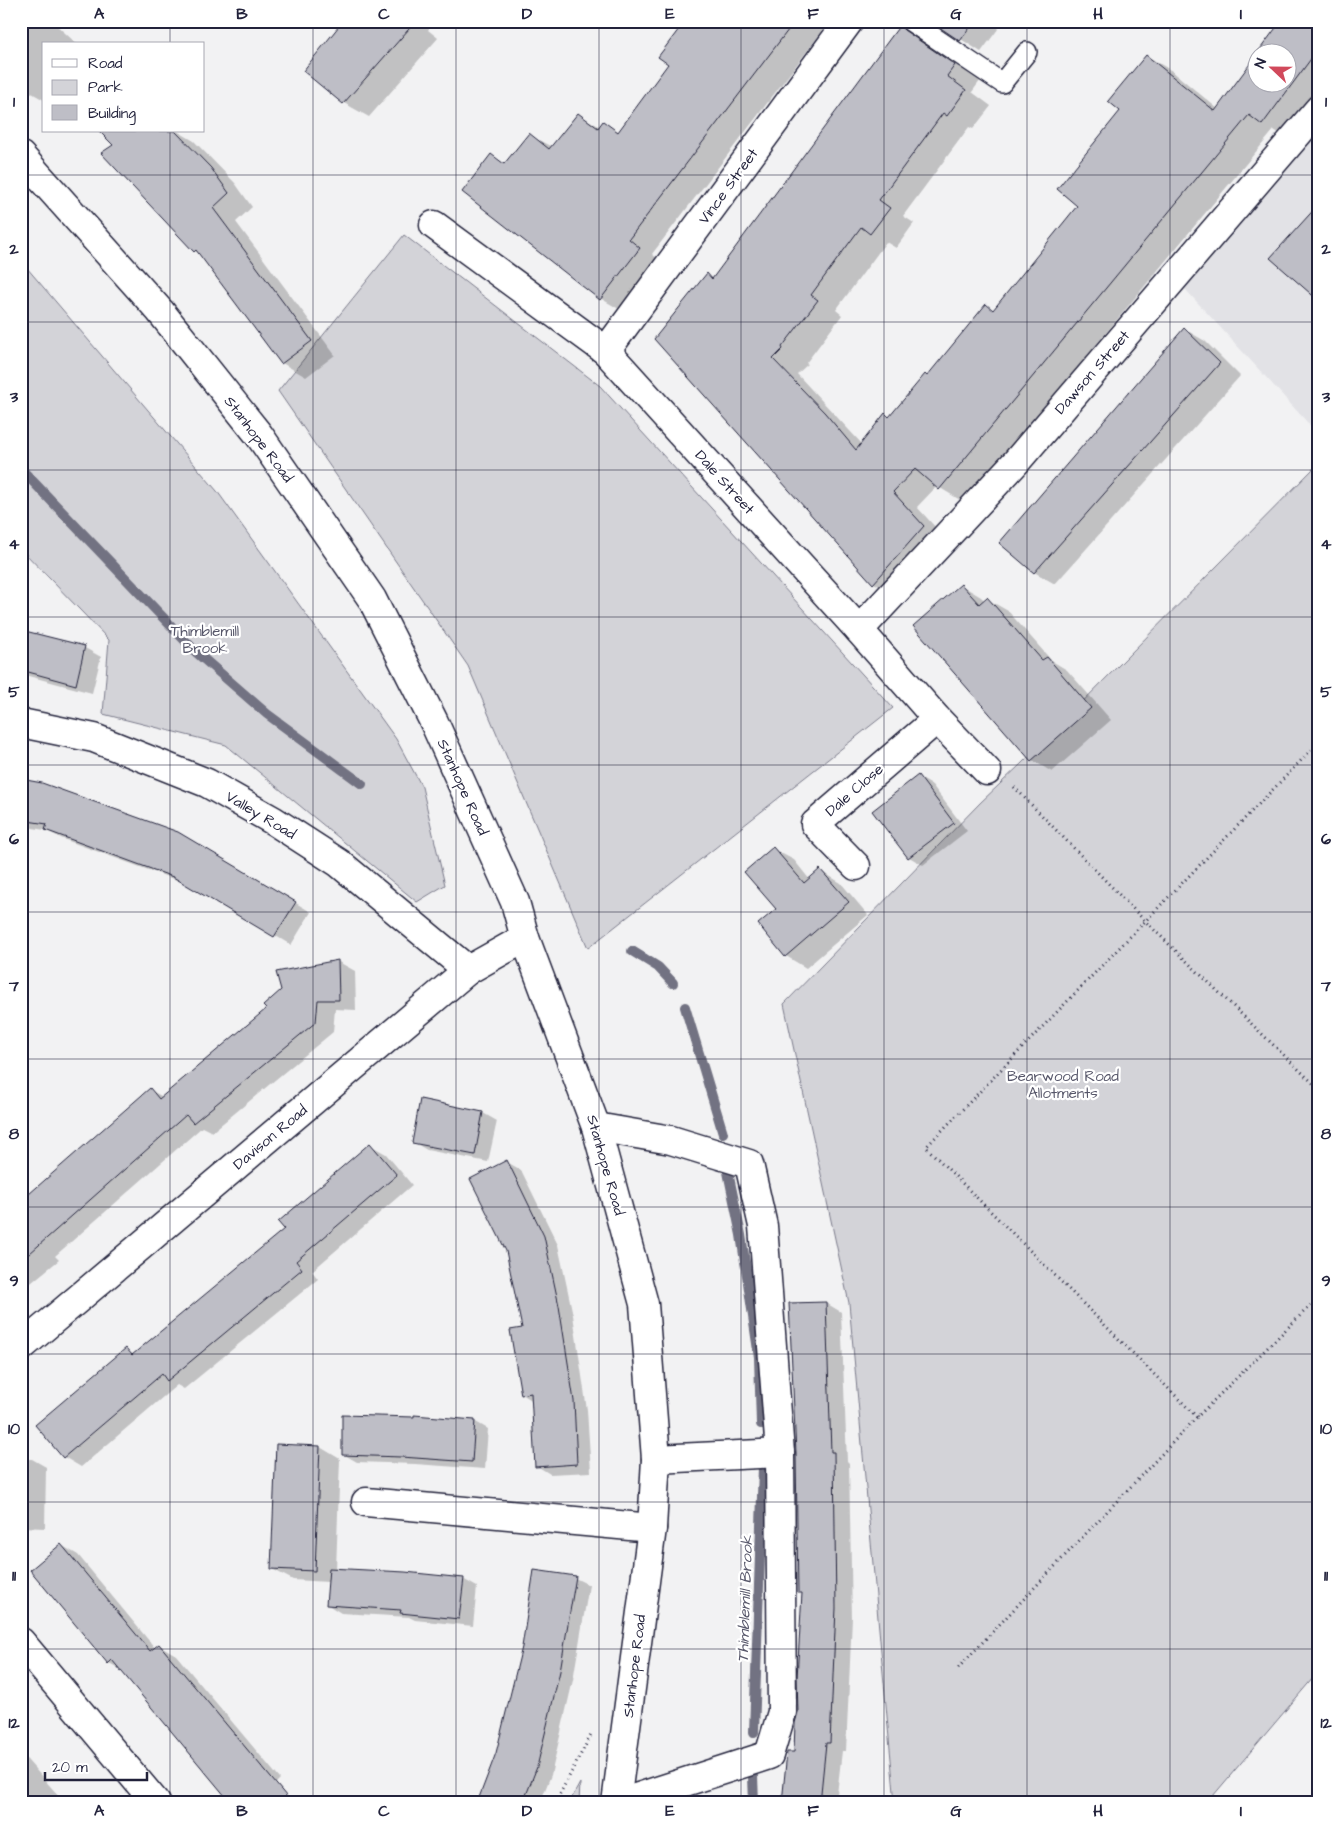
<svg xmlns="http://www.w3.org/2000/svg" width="1340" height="1824" font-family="'Architects Daughter',sans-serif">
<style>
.built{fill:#e2e2e6}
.green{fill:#d3d3d8;stroke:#7a7a8a}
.shadow{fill:#0003}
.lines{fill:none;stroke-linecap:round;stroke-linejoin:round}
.stream{stroke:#727282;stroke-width:10}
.building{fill:#bebec6;stroke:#22223b}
.lane-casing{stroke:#22223b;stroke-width:22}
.street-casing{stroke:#22223b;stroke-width:31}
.secondary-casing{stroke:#22223b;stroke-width:31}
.path{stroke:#22223b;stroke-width:3;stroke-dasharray:1 4;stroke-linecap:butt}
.lane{stroke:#fff;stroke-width:19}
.street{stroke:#fff;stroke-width:28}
.secondary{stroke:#fff;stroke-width:28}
.grid{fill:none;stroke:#22223b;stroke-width:1;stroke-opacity:0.55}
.labels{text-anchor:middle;stroke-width:4.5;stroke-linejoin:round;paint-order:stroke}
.street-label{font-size:15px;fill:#22223b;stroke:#fff}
.park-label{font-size:15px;fill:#57576a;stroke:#fff}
.water-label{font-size:16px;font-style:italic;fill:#58586b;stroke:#fff}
.neatline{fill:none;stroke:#22223b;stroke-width:2}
.grid-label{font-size:16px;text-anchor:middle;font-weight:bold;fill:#22223b}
</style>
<rect width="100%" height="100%" fill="#f2f2f3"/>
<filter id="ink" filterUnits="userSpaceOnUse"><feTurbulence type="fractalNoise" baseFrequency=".02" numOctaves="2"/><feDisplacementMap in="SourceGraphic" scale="10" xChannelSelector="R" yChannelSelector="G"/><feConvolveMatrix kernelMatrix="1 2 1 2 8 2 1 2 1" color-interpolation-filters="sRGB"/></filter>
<g filter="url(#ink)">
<path class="built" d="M 1319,109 L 1319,435 L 1174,277 Z"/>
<g class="green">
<path d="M 404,235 L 600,386 L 893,708 L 588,948 L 468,666 L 278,391 Z"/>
<path d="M 21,261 L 217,491 L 396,739 L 422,787 L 445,885 L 417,902 L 226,745 L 103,714 L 109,640 L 21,549 Z"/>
<path d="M 1319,463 L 1319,1671 L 1207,1803 L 895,1803 L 849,1303 L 784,1004 L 980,803 L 1021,764 Z"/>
<path d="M 580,1783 L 579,1803 L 569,1803 Z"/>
</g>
<g class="shadow">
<path d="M 21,21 L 52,21 L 77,44 L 44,44 L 44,100 L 30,92 L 21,83 Z"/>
<path d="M 345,21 L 435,21 L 428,30 L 438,38 L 369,117 L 344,103 L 304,71 Z"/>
<path d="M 698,21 L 830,21 L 652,254 L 663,263 L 624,312 L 600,298 L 492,156 L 506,164 L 529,135 L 552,147 L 578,114 L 600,127 L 603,123 L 620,132 L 670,64 Z"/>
<path d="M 933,21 L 1004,21 L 981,52 Z"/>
<path d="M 1282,21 L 1319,21 L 1319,97 L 1288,139 L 1274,130 L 965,503 L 937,486 L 917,507 L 948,541 L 899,598 L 874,583 L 656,339 L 707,275 L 714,279 L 900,27 L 925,41 L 929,46 L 980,81 L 972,92 L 991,106 L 973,129 L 969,127 L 903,216 L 914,223 L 896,248 L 886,242 L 836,310 L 842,315 L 806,363 L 808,364 L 797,374 L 862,444 L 890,418 L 927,377 L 986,306 L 994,310 L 1079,205 L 1147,56 L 1172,71 L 1218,109 L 1258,82 L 1288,82 L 1288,52 L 1259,52 Z"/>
<path d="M 101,131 L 177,131 L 194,141 L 235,183 L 252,207 L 236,222 L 335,355 L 306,377 L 282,363 L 202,255 L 195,251 L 115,146 Z"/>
<path d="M 1184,329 L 1205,341 L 1240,376 L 1055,584 L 1034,572 Z"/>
<path d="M 961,585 L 981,597 L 985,601 L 987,599 L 1008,611 L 1052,661 L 1067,670 L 1111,720 L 1052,772 L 1032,760 Z"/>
<path d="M 21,631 L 85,648 L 101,657 L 92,693 L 21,674 Z"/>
<path d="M 918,777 L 932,785 L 967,831 L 923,865 L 909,857 L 874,811 Z"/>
<path d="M 21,781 L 177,833 L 311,912 L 291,945 L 190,885 L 63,839 L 45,830 L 21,826 Z"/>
<path d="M 773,849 L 794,860 L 810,880 L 821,871 L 841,883 L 868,915 L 806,968 L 786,956 L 777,909 Z"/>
<path d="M 21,890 L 26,892 L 21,966 Z"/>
<path d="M 337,961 L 355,971 L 356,1010 L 335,1009 L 333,1032 L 212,1132 L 202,1127 L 55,1256 L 59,1260 L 21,1291 L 21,1210 L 150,1090 L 163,1097 L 268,1009 L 283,991 Z"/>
<path d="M 421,1101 L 483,1113 L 497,1121 L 488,1162 L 427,1150 L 413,1142 Z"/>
<path d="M 370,1145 L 386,1154 L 412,1185 L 312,1271 L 318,1279 L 184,1389 L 177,1385 L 81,1467 L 64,1457 L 37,1425 L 126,1350 L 134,1355 L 286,1229 Z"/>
<path d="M 507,1162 L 521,1170 L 558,1245 L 573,1315 L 587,1410 L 591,1472 L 550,1474 L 537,1466 L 533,1401 L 522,1394 L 523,1329 Z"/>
<path d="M 826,1303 L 841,1312 L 847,1461 L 849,1463 L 852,1618 L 846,1751 L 842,1751 L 836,1803 L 783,1803 L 795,1754 L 799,1712 L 803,1594 L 800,1592 Z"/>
<path d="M 474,1421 L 488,1429 L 485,1469 L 415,1464 L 357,1462 L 343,1454 Z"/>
<path d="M 320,1447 L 340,1459 L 336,1570 L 463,1579 L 477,1587 L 473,1626 L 415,1620 L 409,1617 L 341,1613 L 328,1605 L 329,1582 L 293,1580 L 272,1569 Z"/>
<path d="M 21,1459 L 32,1459 L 46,1467 L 45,1528 L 21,1527 Z"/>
<path d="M 61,1545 L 78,1555 L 155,1648 L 159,1645 L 176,1655 L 280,1779 L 270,1789 L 122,1670 L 109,1663 Z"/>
<path d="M 575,1578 L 589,1585 L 573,1680 L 551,1775 L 540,1803 L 478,1803 Z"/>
<path d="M 21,1753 L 65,1803 L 21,1803 Z"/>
</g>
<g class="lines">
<g class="stream">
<path d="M 21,469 L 197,653 L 267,714 L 362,784"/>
<path d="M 632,951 L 658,967 L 673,983"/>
<path d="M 685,1007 L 723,1133"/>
<path d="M 728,1172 L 741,1235 L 759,1357 L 761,1424"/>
<path d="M 754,1732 L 763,1467"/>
<path d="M 753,1776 L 754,1803"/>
</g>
</g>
<g class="building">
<path d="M 343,21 L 416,21 L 343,104 L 303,71 Z"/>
<path d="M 685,21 L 795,21 L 629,239 L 640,248 L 600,300 L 462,192 L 491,154 L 504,164 L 529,133 L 549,149 L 578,113 L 598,128 L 603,121 L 618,132 L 668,64 L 658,57 Z"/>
<path d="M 930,21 L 975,21 L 960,41 Z"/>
<path d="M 1281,21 L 1319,21 L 1319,48 L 1262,125 L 1249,115 L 939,490 L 915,469 L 893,492 L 924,526 L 873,584 L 654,339 L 707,273 L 712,279 L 900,25 L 904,30 L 955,65 L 947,76 L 966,90 L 947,116 L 943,113 L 879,200 L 890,208 L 870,234 L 861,227 L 811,295 L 818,300 L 782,347 L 783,349 L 773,359 L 825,413 L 856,450 L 885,413 L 889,417 L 925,374 L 927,376 L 986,304 L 993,310 L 1077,206 L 1057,189 L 1120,111 L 1108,101 L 1146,55 L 1215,111 L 1258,53 L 1258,82 L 1288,82 L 1288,52 L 1258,52 Z"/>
<path d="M 99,131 L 175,131 L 211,168 L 229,193 L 213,208 L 312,341 L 281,364 L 196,250 L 194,252 L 101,153 L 113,145 Z"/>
<path d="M 1319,204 L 1319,301 L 1270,258 Z"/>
<path d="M 1184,328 L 1220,363 L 1034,573 L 999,543 Z"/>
<path d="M 961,584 L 979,604 L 987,597 L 1042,660 L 1047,657 L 1091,708 L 1031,761 L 913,626 Z"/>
<path d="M 21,630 L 85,646 L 76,685 L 21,670 Z"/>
<path d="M 918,775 L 954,823 L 908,858 L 872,811 Z"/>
<path d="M 21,779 L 42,783 L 178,832 L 296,902 L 274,937 L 173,877 L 45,830 L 47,824 L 21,820 Z"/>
<path d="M 773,847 L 804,883 L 820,869 L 849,902 L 785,957 L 758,924 L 776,909 L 744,872 Z"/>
<path d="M 338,960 L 339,1000 L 318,1000 L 316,1022 L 193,1123 L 186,1115 L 21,1261 L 21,1201 L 150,1088 L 159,1099 L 266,1009 L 263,1006 L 281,990 L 276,972 Z"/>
<path d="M 420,1099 L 483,1112 L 475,1155 L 412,1143 Z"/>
<path d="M 370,1143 L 397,1175 L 296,1261 L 302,1269 L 167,1381 L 162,1374 L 63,1458 L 35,1425 L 126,1348 L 132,1355 L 284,1229 L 278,1222 Z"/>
<path d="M 507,1160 L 544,1236 L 559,1306 L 574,1401 L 577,1464 L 535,1467 L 531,1393 L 521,1395 L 510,1330 L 522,1328 L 506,1251 L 470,1179 Z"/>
<path d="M 826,1302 L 831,1452 L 834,1452 L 836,1608 L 830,1743 L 826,1743 L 820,1803 L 782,1803 L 787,1752 L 794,1752 L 795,1723 L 798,1712 L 797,1678 L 802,1593 L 798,1593 L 796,1453 L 789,1303 Z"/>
<path d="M 342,1415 L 414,1417 L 414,1415 L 475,1420 L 472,1462 L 401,1457 L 342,1455 Z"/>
<path d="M 276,1444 L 320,1446 L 315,1571 L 271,1569 Z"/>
<path d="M 61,1544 L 150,1651 L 159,1644 L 292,1803 L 231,1803 L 112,1660 L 108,1664 L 30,1570 Z"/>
<path d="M 329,1568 L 405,1572 L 464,1578 L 459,1619 L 400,1613 L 401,1610 L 326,1605 Z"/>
<path d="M 534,1570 L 576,1576 L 560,1671 L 537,1767 L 523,1803 L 477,1803 L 496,1753 L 522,1647 Z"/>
</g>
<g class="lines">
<defs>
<path id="lane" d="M 910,21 L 1002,83 L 1027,52"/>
<g id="street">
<path d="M 434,225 L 606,351 L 859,630 L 937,719 L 987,771"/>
<path d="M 606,351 L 849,21"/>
<path d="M 859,630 L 1016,462 L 1319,109"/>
<path d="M 21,723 L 94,738 L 207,783 L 274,821 L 339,863 L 468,970"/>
<path d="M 856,866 L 815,824 L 937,719"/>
<path d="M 596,1127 L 671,1140 L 749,1164 L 763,1226 L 780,1453 L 782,1712 L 769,1755 L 620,1803"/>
<path d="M 21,1347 L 468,970 L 525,938"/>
<path d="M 656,1459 L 780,1453"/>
<path d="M 366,1502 L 652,1528"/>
<path d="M 21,1642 L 156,1803"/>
</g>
<path id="secondary" d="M 21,156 L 160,311 L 259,435 L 372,599 L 434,722 L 515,902 L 525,938 L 596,1127 L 644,1304 L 656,1459 L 652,1528 L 616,1803"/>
</defs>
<use href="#lane" class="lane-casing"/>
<use href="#street" class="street-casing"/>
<use href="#secondary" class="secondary-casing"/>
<g class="path">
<path d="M 1014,787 L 1145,921 L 1319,1089"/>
<path d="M 1197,1417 L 926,1147 L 1319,742"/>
<path d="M 958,1668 L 1197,1417 L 1319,1297"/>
<path d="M 555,1803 L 591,1735"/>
</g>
<use href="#lane" class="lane"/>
<use href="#street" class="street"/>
<use href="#secondary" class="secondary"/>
</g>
</g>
<path class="grid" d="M 170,21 L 170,44M 313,21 L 313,1803M 456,21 L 456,1803M 599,21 L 599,1803M 741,21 L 741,1803M 884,21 L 884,1803M 1027,21 L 1027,1803M 1170,21 L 1170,1803M 170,131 L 170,1803M 21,175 L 1319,175M 21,322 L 1319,322M 21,470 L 1319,470M 21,617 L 1319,617M 21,765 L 1319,765M 21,912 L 1319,912M 21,1059 L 1319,1059M 21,1207 L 1319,1207M 21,1354 L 1319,1354M 21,1502 L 1319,1502M 21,1649 L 1319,1649"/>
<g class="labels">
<g class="street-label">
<text transform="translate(728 186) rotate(-54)" y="5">Vince Street</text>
<text transform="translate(1092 372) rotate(-49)" y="5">Dawson Street</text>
<text transform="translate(259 439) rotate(53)" y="5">Stanhope Road</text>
<text transform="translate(725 482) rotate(48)" y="5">Dale Street</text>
<text transform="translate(463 787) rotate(66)" y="5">Stanhope Road</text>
<text transform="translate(854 790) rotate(-41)" y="5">Dale Close</text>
<text transform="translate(261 815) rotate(31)" y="5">Valley Road</text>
<text transform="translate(270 1137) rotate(-40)" y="5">Davison Road</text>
<text transform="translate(606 1165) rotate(74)" y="5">Stanhope Road</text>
<text transform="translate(634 1666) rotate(-83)" y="5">Stanhope Road</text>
</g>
<g class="park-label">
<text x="205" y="636">Thimblemill<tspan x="205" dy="17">Brook</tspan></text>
<text x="1063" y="1081">Bearwood Road<tspan x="1063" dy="17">Allotments</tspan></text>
</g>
<g class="water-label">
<text transform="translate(744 1599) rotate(-88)" y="6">Thimblemill Brook</text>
</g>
</g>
<rect width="1340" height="1824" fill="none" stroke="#fff" stroke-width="55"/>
<rect x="42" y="42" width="162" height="90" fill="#ffffff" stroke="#a7a7b1"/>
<rect x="52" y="59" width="25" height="8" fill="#ffffff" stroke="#a7a7b1"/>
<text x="88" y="68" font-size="15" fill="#22223b">Road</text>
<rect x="52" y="80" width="25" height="15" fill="#d3d3d8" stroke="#a7a7b1"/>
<text x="88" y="92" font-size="15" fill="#22223b">Park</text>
<rect x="52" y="105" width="25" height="15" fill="#bebec6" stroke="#a7a7b1"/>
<text x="88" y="118" font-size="15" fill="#22223b">Building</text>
<g transform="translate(1272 68) rotate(292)"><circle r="24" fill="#ffffff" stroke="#a7a7b1"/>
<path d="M0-4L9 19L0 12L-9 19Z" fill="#d1495b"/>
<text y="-8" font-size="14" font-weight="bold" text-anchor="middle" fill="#22223b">N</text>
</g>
<path d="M45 1772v8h102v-8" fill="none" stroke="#22223b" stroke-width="2.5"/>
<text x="52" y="1772" font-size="15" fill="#22223b" stroke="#ffffff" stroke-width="4" paint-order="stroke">20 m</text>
<rect x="28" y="28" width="1284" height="1768" class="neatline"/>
<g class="grid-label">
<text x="99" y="19">A</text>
<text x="242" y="19">B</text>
<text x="384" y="19">C</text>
<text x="527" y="19">D</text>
<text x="670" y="19">E</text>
<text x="813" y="19">F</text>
<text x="956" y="19">G</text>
<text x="1098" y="19">H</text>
<text x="1241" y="19">I</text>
<text x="14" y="107">1</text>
<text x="1326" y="107">1</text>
<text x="14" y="254">2</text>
<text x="1326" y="254">2</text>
<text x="14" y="402">3</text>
<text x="1326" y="402">3</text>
<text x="14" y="549">4</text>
<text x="1326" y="549">4</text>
<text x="14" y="697">5</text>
<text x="1326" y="697">5</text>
<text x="14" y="844">6</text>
<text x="1326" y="844">6</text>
<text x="14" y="991">7</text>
<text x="1326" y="991">7</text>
<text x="14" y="1139">8</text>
<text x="1326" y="1139">8</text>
<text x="14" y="1286">9</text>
<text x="1326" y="1286">9</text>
<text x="14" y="1434">10</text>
<text x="1326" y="1434">10</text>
<text x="14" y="1581">11</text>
<text x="1326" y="1581">11</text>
<text x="14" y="1728">12</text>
<text x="1326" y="1728">12</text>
<text x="99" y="1816">A</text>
<text x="242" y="1816">B</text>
<text x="384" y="1816">C</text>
<text x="527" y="1816">D</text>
<text x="670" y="1816">E</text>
<text x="813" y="1816">F</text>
<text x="956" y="1816">G</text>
<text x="1098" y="1816">H</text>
<text x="1241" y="1816">I</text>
</g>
</svg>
